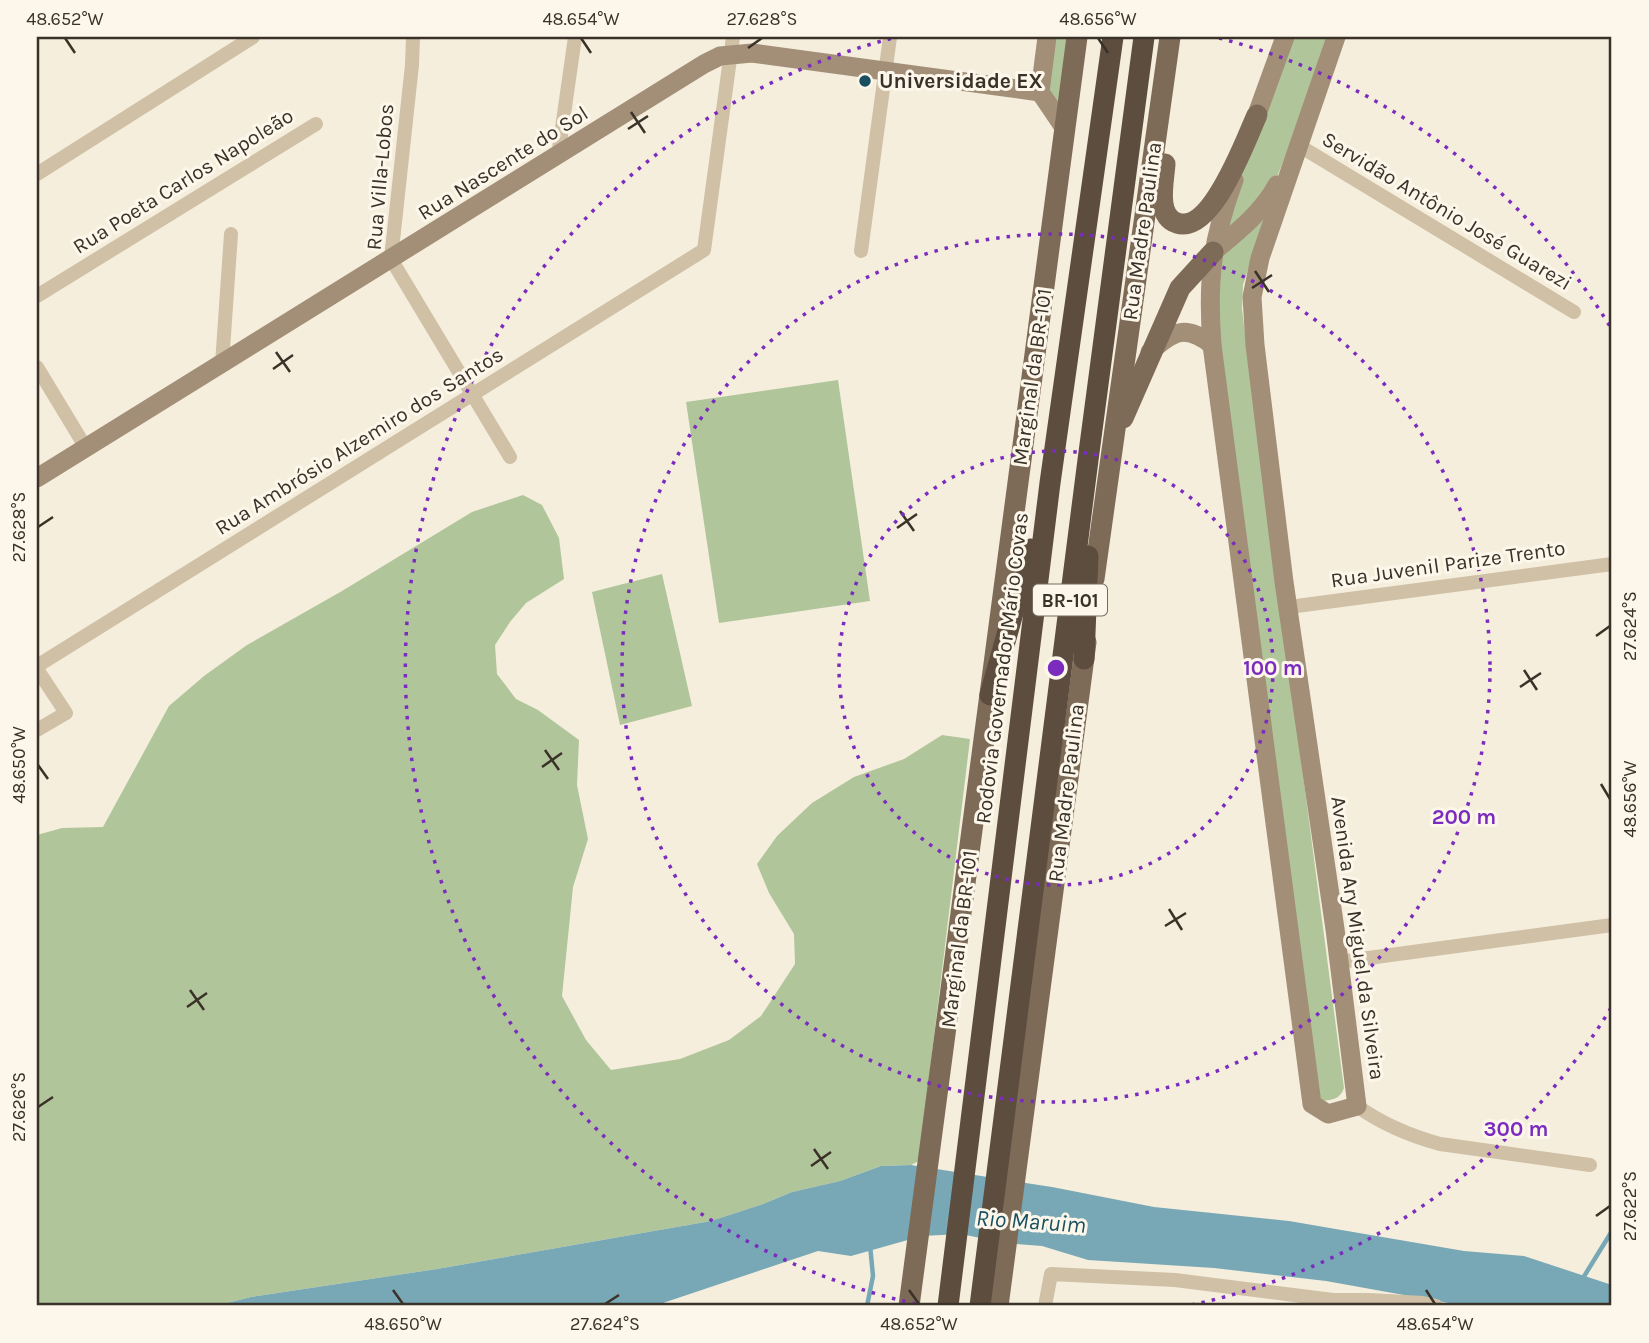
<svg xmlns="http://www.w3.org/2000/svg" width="1649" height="1343" font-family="Karla,sans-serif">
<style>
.green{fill:#b0c69a}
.water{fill:#78a8b6}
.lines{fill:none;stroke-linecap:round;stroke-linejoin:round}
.stream{stroke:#78a8b6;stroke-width:4.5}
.street{stroke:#cfc0a6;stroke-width:14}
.secondary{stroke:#a38f77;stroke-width:19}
.primary{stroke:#7e6b57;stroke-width:21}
.highway{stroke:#5c4d3e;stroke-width:21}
.ticks{fill:none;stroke:#3a3128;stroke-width:2.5}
.ring{fill:none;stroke:#7b2cbf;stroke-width:3.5;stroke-dasharray:3.5 7}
.poi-dot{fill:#185061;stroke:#fcf7ea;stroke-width:2.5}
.labels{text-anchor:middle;stroke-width:6;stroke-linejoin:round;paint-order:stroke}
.shield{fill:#fcf7ea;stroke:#746c62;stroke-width:2}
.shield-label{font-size:19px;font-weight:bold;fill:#3a3128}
.poi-label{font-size:21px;font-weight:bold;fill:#3a3128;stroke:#fcf7ea;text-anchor:start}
.street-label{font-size:21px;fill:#3a3128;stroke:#fcf7ea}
.water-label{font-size:23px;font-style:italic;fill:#185061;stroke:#fcf7ea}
.centre{fill:#7b2cbf;stroke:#fcf7ea;stroke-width:3.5}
.ring-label{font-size:21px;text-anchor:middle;font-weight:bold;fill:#7b2cbf;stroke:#fcf7ea;stroke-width:6;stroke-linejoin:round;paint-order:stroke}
.neatline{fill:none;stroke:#3a3128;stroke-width:2.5}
.ticks-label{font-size:18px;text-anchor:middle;fill:#3a3128}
</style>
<rect width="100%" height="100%" fill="#f5eedc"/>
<g class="green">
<path d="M 1052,37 L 1069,37 L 1057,111 L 1044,87 Z"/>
<path d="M 1294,37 L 1326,37 L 1289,148 L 1274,184 L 1219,242 L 1227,212 Z"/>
<path d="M 1264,219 L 1243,285 L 1242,309 L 1344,1088 C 1340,1099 1333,1100 1322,1101 L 1316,1090 L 1219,367 L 1216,256 Z"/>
<path d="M 838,380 L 870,601 L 719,623 L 686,402 Z"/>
<path d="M 523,495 L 542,505 L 559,538 L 564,579 L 526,603 L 510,622 L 495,645 L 497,674 L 516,699 L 538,710 L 579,740 L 577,785 L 588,839 L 573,887 L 562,996 L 586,1040 L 611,1070 L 680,1059 L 729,1040 L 761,1016 L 795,964 L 794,934 L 769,893 L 757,864 L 777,836 L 812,803 L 854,777 L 904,759 L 942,735 L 970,739 L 919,1161 L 911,1165 L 881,1166 L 840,1181 L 792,1192 L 763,1204 L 711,1221 L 437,1269 L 251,1297 L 215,1306 L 37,1306 L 37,835 L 62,828 L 103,827 L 169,706 L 204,676 L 247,645 L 342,591 L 472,512 Z"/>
<path d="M 662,574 L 692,706 L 620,725 L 592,592 Z"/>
</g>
<path class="water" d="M 911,1165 L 1052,1187 L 1154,1207 L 1289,1221 L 1464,1251 L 1524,1256 L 1612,1285 L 1612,1306 L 1465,1306 L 1326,1281 L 1214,1268 L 1088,1260 L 1042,1246 L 1004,1243 L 961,1234 L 922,1236 L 851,1256 L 818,1251 L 654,1306 L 215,1306 L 251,1297 L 437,1269 L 711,1221 L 763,1204 L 792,1192 L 840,1181 L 881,1166 Z"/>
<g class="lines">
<g class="stream">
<path d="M 1583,1278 L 1612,1231"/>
<path d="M 867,1306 L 873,1276 L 870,1245"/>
</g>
<g class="street">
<path d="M 413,37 L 412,65 L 391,259 L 510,457"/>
<path d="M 1298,145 L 1574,312"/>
<path d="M 558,156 L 575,37"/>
<path d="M 37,174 L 253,37"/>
<path d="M 861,251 L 890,37"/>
<path d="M 37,296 L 316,124"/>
<path d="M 222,364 L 231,234"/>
<path d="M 37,367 L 86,448"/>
<path d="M 1289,607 L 1612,564"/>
<path d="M 37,666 L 704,250 L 733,37"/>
<path d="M 37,669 L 66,713 L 37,730"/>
<path d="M 1339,962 L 1612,925"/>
<path d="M 1357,1106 C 1382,1124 1411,1136 1440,1144 L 1590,1165"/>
<path d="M 1045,1306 L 1051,1274 L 1175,1280 L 1333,1300 L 1369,1300 L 1423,1303 L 1436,1306"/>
</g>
<g class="secondary">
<path d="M 1047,37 L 1040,92 L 1065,129"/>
<path d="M 1252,128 L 1285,37"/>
<path d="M 1234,180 C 1212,240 1207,280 1212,345 L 1312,1104 L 1328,1114 L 1357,1106 L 1335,929 L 1284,582 L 1255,345 L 1252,297 L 1260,258 L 1336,37"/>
<path d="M 1213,252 C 1237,232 1261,214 1277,185"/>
<path d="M 1150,352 C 1173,331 1186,324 1212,345"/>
<path d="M 37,478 L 704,64 L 720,56 L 752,53 L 1040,92"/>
</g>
<g class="primary">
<path d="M 1165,164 C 1164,181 1155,216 1177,223 C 1212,235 1246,139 1257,115"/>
<path d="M 1123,418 L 1180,288 L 1213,252"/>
<path d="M 1094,579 L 1170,37"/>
<path d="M 909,1306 L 1077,37"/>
<path d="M 998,1306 L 1086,642"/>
</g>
<g class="highway">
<path d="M 1084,659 L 1088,556"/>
<path d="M 990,695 L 1031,549"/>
<path d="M 948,1306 L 1050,483 L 1113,37"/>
<path d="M 980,1306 L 1088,460 L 1144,37"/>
</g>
</g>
<path class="ticks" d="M 65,38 L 75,53M 581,38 L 591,53M 1098,38 L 1108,53M 748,48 L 762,38M 631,112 L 645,133M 628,129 L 648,116M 1255,271 L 1269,292M 1252,288 L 1272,275M 276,352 L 290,372M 273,369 L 293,355M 900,511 L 914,531M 38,527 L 53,517M 897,528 L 917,514M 1596,636 L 1610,626M 1524,670 L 1537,690M 1520,687 L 1541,673M 545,750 L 559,770M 38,765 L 48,779M 542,767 L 562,753M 1601,784 L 1610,799M 1169,909 L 1182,930M 1165,926 L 1186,913M 190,990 L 204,1010M 187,1007 L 207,993M 38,1107 L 53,1097M 814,1149 L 828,1169M 811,1166 L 831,1152M 1596,1216 L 1610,1206M 393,1290 L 403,1304M 909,1290 L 919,1304M 1426,1290 L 1435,1304M 605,1304 L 619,1295"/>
<g class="ring">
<circle cx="1056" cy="668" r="217"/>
<circle cx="1056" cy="668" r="434"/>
<path d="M1611 1008A651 651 0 0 1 1186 1306M926 1306A651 651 0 0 1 893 38M1219 38A651 651 0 0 1 1611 328"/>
</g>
<circle class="poi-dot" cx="865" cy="81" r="7"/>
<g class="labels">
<rect class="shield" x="1033" y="584.5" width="74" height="31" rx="5"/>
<g class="shield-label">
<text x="1070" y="607">BR-101</text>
</g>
<g class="poi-label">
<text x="879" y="88">Universidade EX</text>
</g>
<g class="street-label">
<text transform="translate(503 163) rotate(-32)" y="7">Rua Nascente do Sol</text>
<text transform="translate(380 177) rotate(-85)" y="7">Rua Villa-Lobos</text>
<text transform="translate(183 181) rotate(-32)" y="7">Rua Poeta Carlos Napoleão</text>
<text transform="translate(1447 211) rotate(31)" y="7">Servidão Antônio José Guarezi</text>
<text transform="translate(1142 231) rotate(-82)" y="7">Rua Madre Paulina</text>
<text transform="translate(1032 377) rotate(-82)" y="7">Marginal da BR-101</text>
<text transform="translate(359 441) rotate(-32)" y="7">Rua Ambrósio Alzemiro dos Santos</text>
<text transform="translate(1448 564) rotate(-8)" y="7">Rua Juvenil Parize Trento</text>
<text transform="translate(1002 668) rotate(-83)" y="7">Rodovia Governador Mário Covas</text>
<text transform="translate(1066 793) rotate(-83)" y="7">Rua Madre Paulina</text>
<text transform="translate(1358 938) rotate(82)" y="7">Avenida Ary Miguel da Silveira</text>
<text transform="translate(959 939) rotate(-83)" y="7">Marginal da BR-101</text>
</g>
<g class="water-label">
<text transform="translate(1031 1221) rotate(4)" y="8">Rio Maruim</text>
</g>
</g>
<circle cx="1056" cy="668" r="10" class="centre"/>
<g class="ring-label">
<text x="1273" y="675">100 m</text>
<text x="1464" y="824">200 m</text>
<text x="1516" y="1136">300 m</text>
</g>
<rect width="1649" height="1343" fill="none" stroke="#fcf7ea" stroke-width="77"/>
<rect x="38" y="38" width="1572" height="1266" class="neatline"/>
<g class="ticks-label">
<text x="65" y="25">48.652°W</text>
<text x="581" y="25">48.654°W</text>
<text x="762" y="25">27.628°S</text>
<text x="1098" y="25">48.656°W</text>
<text transform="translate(19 527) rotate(-90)" y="6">27.628°S</text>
<text transform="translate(1630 626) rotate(-90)" y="6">27.624°S</text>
<text transform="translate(19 765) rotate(-90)" y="6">48.650°W</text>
<text transform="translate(1630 799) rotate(-90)" y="6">48.656°W</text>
<text transform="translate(19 1107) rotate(-90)" y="6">27.626°S</text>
<text transform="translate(1630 1206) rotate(-90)" y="6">27.622°S</text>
<text x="403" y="1330">48.650°W</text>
<text x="605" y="1330">27.624°S</text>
<text x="919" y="1330">48.652°W</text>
<text x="1435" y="1330">48.654°W</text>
</g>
</svg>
